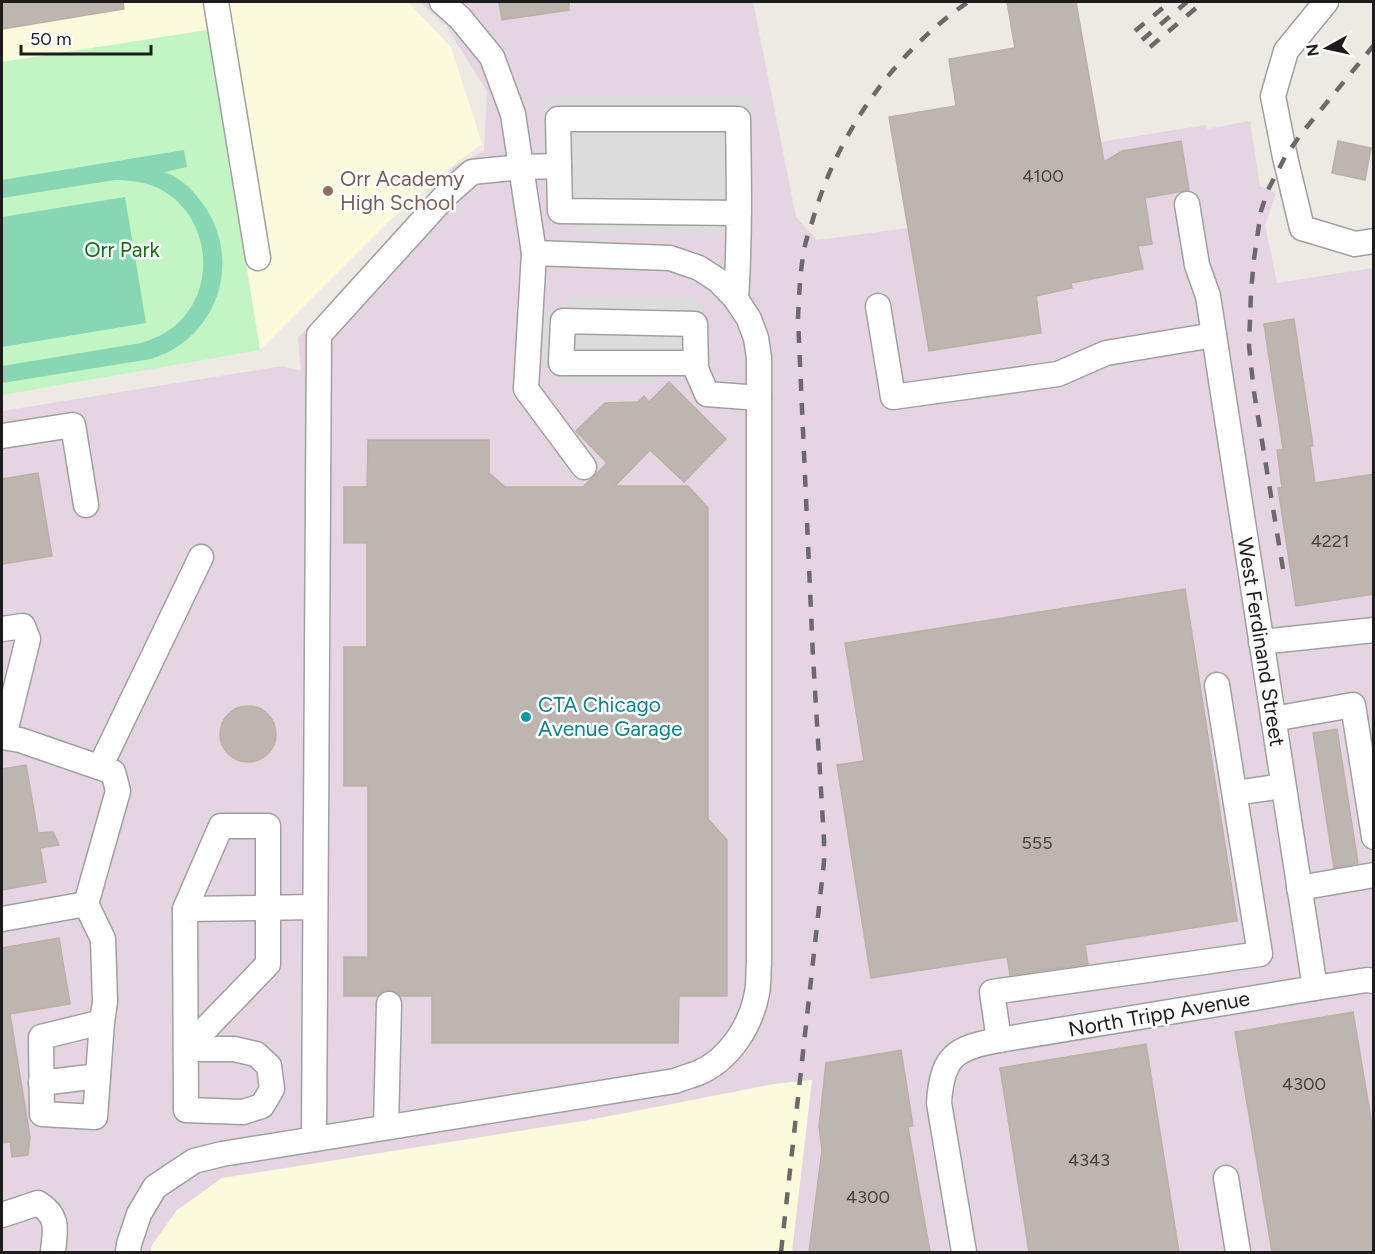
<svg xmlns="http://www.w3.org/2000/svg" width="1375" height="1254" font-family="Figtree,sans-serif">
<style>
.industrial{fill:#e5d5e3}
.education{fill:#fcfadc}
.park{fill:#c2f4c4}
.pitch{fill:#87d6b4}
.parking{fill:#dcdcdc}
.building{fill:#bdb5b0;stroke:#bdafa6;stroke-width:1.5}
.lines{fill:none;stroke-linecap:round;stroke-linejoin:round}
.minor-casing{stroke:#a0a0a0;stroke-width:27}
.minor{stroke:#fff;stroke-width:24}
.rail{stroke:#6a6a6a;stroke-width:4.5;stroke-dasharray:12 12;stroke-linecap:butt}
.education-dot{fill:#8d6e63;stroke:#fff;stroke-width:2}
.culture-dot{fill:#0f9aa8;stroke:#fff;stroke-width:2}
.labels{text-anchor:middle;stroke-width:5;stroke-linejoin:round;paint-order:stroke}
.number-label{font-size:18px;fill:#444241}
.education-label{font-size:21px;fill:#785e54;stroke:#fff;text-anchor:start}
.park-label{font-size:21px;fill:#147018;stroke:#fff}
.street-label{font-size:21px;fill:#1c1c1c;stroke:#fff}
.culture-label{font-size:21px;fill:#0d838f;stroke:#fff;text-anchor:start}
</style>
<rect width="100%" height="100%" fill="#ede9e3"/>
<path class="industrial" d="M 420,2 L 753,2 L 796,217 L 817,240 L 908,228 L 889,117 L 956,106 L 949,59 L 1015,47 L 1007,2 L 1076,2 L 1100,142 L 1206,125 L 1207,129 L 1250,121 L 1260,186 L 1276,193 L 1265,225 L 1277,283 L 1373,268 L 1373,1252 L 2,1252 L 2,411 L 283,366 L 301,371 L 298,338 L 454,166 L 484,151 L 487,91 L 446,26 Z"/>
<g class="education">
<path d="M 2,2 L 408,2 L 451,47 L 482,144 L 457,162 L 389,221 L 260,350 L 208,30 L 2,62 Z"/>
<path d="M 812,1080 L 792,1252 L 151,1252 L 152,1245 L 177,1210 L 222,1178 L 589,1120 L 774,1084 Z"/>
</g>
<path class="park" d="M 208,30 L 260,350 L 2,395 L 2,62 Z"/>
<g class="pitch">
<path d="M 184,150 L 187,167 L 164,172 C 182,178 194,191 205,207 C 243,264 216,339 151,359 L 2,383 L 2,366 L 141,343 C 156,338 170,332 181,320 C 219,281 207,210 156,187 C 144,182 129,180 115,180 L 2,198 L 2,180 Z"/>
<path d="M 125,197 L 146,323 L 2,347 L 2,217 Z"/>
</g>
<g class="parking">
<path d="M 541,97 L 753,97 L 751,233 L 573,233 L 581,219 L 565,218 L 551,111 Z"/>
<path d="M 571,296 L 700,296 L 696,306 L 702,309 L 708,317 L 710,370 L 663,371 L 657,382 L 556,383 L 563,372 L 554,365 L 544,364 L 543,315 L 552,308 L 564,309 Z"/>
</g>
<g class="building">
<path d="M 2,2 L 123,2 L 124,9 L 2,29 Z"/>
<path d="M 499,2 L 569,2 L 569,10 L 502,20 Z"/>
<path d="M 1007,2 L 1076,2 L 1104,162 L 1122,151 L 1181,141 L 1189,190 L 1145,198 L 1152,244 L 1138,246 L 1143,269 L 1071,283 L 1072,288 L 1036,296 L 1041,333 L 929,351 L 889,117 L 956,106 L 949,59 L 1015,48 Z"/>
<path d="M 1338,141 L 1371,148 L 1365,180 L 1332,173 Z"/>
<path d="M 1294,319 L 1313,446 L 1310,447 L 1315,483 L 1374,474 L 1374,594 L 1296,606 L 1278,488 L 1282,488 L 1277,450 L 1283,449 L 1264,324 Z"/>
<path d="M 669,382 L 726,439 L 684,482 L 650,450 L 615,486 L 688,486 L 708,508 L 708,819 L 727,840 L 727,996 L 679,996 L 678,1043 L 432,1043 L 432,996 L 400,996 L 396,992 L 389,990 L 383,991 L 378,996 L 344,996 L 344,957 L 368,957 L 368,786 L 344,786 L 344,647 L 367,647 L 367,543 L 344,543 L 344,487 L 367,487 L 368,440 L 489,440 L 489,473 L 505,487 L 583,487 L 607,463 L 576,431 L 605,403 L 638,402 L 644,396 L 649,402 Z"/>
<path d="M 38,473 L 52,556 L 2,564 L 2,479 Z"/>
<path d="M 1185,589 L 1237,921 L 1085,945 L 1088,964 L 1010,975 L 1007,957 L 871,978 L 837,765 L 864,761 L 845,643 Z"/>
<circle cx="248" cy="734" r="28"/>
<path d="M 1337,729 L 1358,863 L 1334,868 L 1313,733 Z"/>
<path d="M 26,765 L 38,833 L 53,832 L 59,845 L 40,848 L 46,882 L 2,890 L 2,769 Z"/>
<path d="M 59,938 L 70,1004 L 10,1014 L 30,1137 L 28,1155 L 12,1157 L 10,1142 L 2,1143 L 2,948 Z"/>
<path d="M 1353,1012 L 1374,1137 L 1374,1252 L 1272,1252 L 1235,1032 Z"/>
<path d="M 1146,1044 L 1179,1252 L 1029,1252 L 1000,1068 Z"/>
<path d="M 901,1050 L 913,1126 L 908,1127 L 930,1252 L 809,1252 L 822,1150 L 819,1127 L 826,1063 Z"/>
</g>
<g class="lines">
<defs>
<g id="minor">
<path d="M 216,2 L 258,258"/>
<path d="M 442,2 L 460,18 L 492,57 L 513,114 L 534,253 L 526,389 L 584,467"/>
<path d="M 1326,2 L 1286,51 L 1273,96 L 1285,157 L 1302,228 L 1355,244 L 1374,241"/>
<path d="M 1187,204 L 1197,265 L 1208,296 L 1315,988"/>
<path d="M 736,299 C 740,239 739,179 738,119 L 558,119 L 560,211 L 739,213"/>
<path d="M 878,306 L 893,397 L 1058,374 L 1106,353 L 1214,335"/>
<path d="M 696,363 L 561,363 L 563,321 L 695,324 L 696,369 L 707,394 L 759,398"/>
<path d="M 2,436 L 73,425 L 86,505"/>
<path d="M 2,629 L 23,626 L 28,639 L 4,736"/>
<path d="M 1261,642 L 1374,630"/>
<path d="M 1273,719 L 1353,705 L 1374,837"/>
<path d="M 2,737 L 20,740 L 113,772 L 118,791 L 86,904 L 103,939 L 105,1002 L 102,1022 L 95,1117 L 42,1114 L 41,1037 L 102,1022"/>
<path d="M 100,767 L 201,557"/>
<path d="M 1235,793 L 1283,786"/>
<path d="M 1299,888 L 1374,875"/>
<path d="M 185,909 L 221,826 L 268,826 L 268,964 L 186,1049"/>
<path d="M 2,919 L 86,904"/>
<path d="M 999,1040 L 992,992 L 1260,954 L 1217,685"/>
<path d="M 186,1049 L 234,1049 L 256,1054 L 269,1066 L 272,1089 L 262,1106 L 243,1112 L 186,1110 L 185,909 L 315,907"/>
<path d="M 41,1083 L 98,1076"/>
<path d="M 386,1127 L 389,1004"/>
<path d="M 314,1139 L 319,335 L 447,194 L 472,172 L 521,167 L 559,166"/>
<path d="M 1226,1178 L 1238,1252"/>
<path d="M 2,1215 L 38,1203 C 60,1217 55,1230 53,1252"/>
<path d="M 128,1252 L 129,1244 L 139,1214 L 155,1187 L 194,1161 L 222,1154 L 675,1081 C 682,1078 690,1076 698,1073 C 729,1060 751,1026 757,993 C 759,983 758,973 759,964 L 759,358 L 756,338 L 749,319 L 736,299 L 719,281 L 699,268 L 670,258 L 534,253"/>
<path d="M 964,1252 L 939,1103 C 942,1056 955,1048 999,1040 L 1315,988 L 1367,980 L 1374,981"/>
</g>
</defs>
<use href="#minor" class="minor-casing"/>
<use href="#minor" class="minor"/>
<g class="rail">
<path d="M 1135,31 L 1170,2"/>
<path d="M 1142,40 L 1187,2"/>
<path d="M 1150,47 L 1203,2"/>
<path d="M 1283,569 L 1254,392 L 1249,346 L 1251,292 L 1254,259 L 1261,211 L 1268,190 L 1285,157 L 1301,134 L 1374,45"/>
<path d="M 781,1252 L 824,862 L 824,840 L 813,657 L 798,318 C 799,295 800,273 804,250 C 806,239 810,229 813,219 C 838,132 894,53 968,2"/>
</g>
</g>
<circle class="education-dot" cx="328" cy="191" r="6"/>
<circle class="culture-dot" cx="526" cy="717" r="6"/>
<g class="labels">
<g class="number-label">
<text x="1043" y="182">4100</text>
<text x="1330" y="547">4221</text>
<text x="1037" y="849">555</text>
<text x="1304" y="1090">4300</text>
<text x="1089" y="1166">4343</text>
<text x="868" y="1203">4300</text>
</g>
<g class="education-label">
<text x="340" y="186">Orr Academy<tspan x="340" dy="24">High School</tspan></text>
</g>
<g class="park-label">
<text x="122" y="257">Orr Park</text>
</g>
<g class="street-label">
<text transform="translate(1261 642) rotate(81)" y="7">West Ferdinand Street</text>
<text transform="translate(1159 1014) rotate(-10)" y="7">North Tripp Avenue</text>
</g>
<g class="culture-label">
<text x="538" y="712">CTA Chicago<tspan x="538" dy="24">Avenue Garage</tspan></text>
</g>
</g>
<rect width="1375" height="1254" fill="none" stroke="#1c1c1c" stroke-width="6"/>
<g transform="translate(1327 48) rotate(262)" stroke="#ffffff" stroke-width="4.5" paint-order="stroke">
<path d="M0-4.5L10 22L0 15L-10 22Z" fill="#1c1c1c"/>
<text y="-9" font-size="16" font-weight="bold" text-anchor="middle" fill="#1c1c1c">N</text>
</g>
<path d="M21 45v9h130v-9" fill="none" stroke="#1c1c1c" stroke-width="3"/>
<text x="30" y="45" font-size="18" fill="#1c1c1c" stroke="#ffffff" stroke-width="4.5" paint-order="stroke">50 m</text>
</svg>
